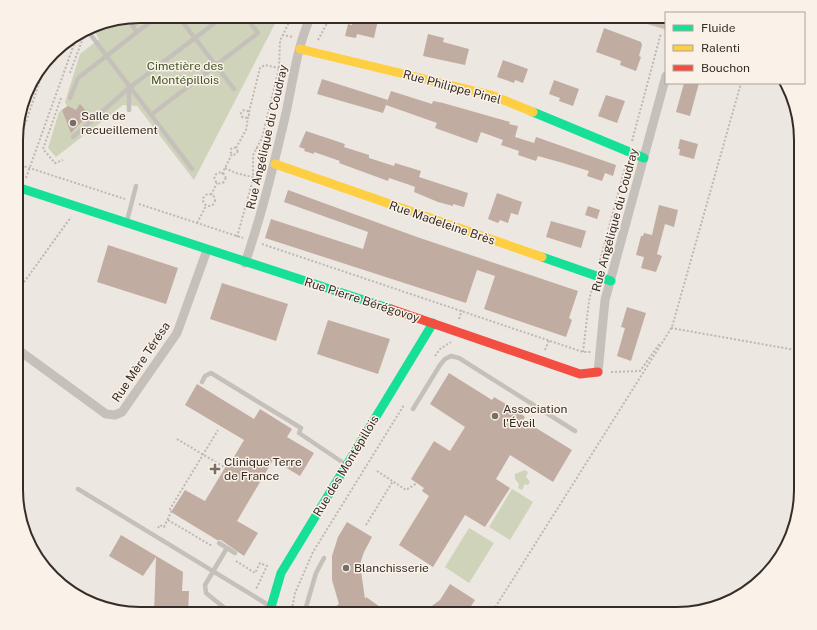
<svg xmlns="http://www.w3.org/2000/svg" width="817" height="630" font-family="'Public Sans',sans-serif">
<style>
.green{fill:#ced3ba}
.building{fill:#c1aca2}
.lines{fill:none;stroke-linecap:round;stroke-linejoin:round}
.path{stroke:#bfb8b2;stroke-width:2;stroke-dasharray:2 2;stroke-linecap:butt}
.lane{stroke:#c6c0ba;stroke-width:4.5}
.street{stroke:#c6c0ba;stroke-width:9}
.fast{stroke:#16e098;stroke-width:9}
.slow{stroke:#ffcf43;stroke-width:9}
.jam{stroke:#f24e42;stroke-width:9}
.poi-dot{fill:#776e69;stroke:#faf2e8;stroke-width:1.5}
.labels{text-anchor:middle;stroke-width:3;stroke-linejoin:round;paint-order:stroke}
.park-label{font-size:12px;fill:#45562b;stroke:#faf2e8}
.street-label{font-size:12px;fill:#372d28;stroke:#faf2e8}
.poi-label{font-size:12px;fill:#372d28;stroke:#faf2e8;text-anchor:start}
.rim{fill:none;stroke:#372d28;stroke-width:2}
</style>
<rect width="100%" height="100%" fill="#ede7e1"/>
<g class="green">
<path d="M 140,16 L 279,16 L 194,180 L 137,106 L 123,105 L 56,157 L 48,148 L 59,112 L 67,106 L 65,102 L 80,54 L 99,39 L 92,27 L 100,23 Z"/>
<path d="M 525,470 L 528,472 L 526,477 L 530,482 L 528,485 L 525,484 L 522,490 L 518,488 L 519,484 L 515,479 L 515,474 Z"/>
<path d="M 512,489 L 533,502 L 510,540 L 489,527 Z"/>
<path d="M 469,528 L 494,543 L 469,583 L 445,567 Z"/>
</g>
<g class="building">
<path d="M 354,16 L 364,16 L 378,20 L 374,38 L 357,34 L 356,38 L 345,36 L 348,24 L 352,25 Z"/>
<path d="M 604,28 L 641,42 L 642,45 L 639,56 L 641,57 L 636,71 L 620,65 L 621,61 L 596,52 Z"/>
<path d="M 428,34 L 444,38 L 443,42 L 469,49 L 465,65 L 423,56 Z"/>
<path d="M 503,60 L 528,69 L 523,83 L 515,80 L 514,83 L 497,77 Z"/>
<path d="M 322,79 L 388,100 L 383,113 L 317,94 Z"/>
<path d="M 554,80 L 579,89 L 573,106 L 559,101 L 560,98 L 549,94 Z"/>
<path d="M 684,83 L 699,83 L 690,116 L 676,112 Z"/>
<path d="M 391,91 L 432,104 L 433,101 L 443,103 L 510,122 L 509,124 L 518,126 L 515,137 L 534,143 L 536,137 L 616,165 L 613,176 L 605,173 L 602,181 L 587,176 L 589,171 L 563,163 L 538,156 L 536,161 L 518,155 L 519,151 L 501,145 L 503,140 L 481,132 L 477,143 L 435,128 L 437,123 L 386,105 Z"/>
<path d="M 606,95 L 625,101 L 617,123 L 598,116 Z"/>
<path d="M 80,104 L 89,114 L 71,133 L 62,110 L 68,106 L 76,110 Z"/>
<path d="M 306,131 L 345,144 L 344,147 L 369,155 L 369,158 L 394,166 L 395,163 L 421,171 L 419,177 L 468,193 L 464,207 L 453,204 L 453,206 L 438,202 L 414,192 L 415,187 L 407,184 L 389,178 L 388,181 L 339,163 L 340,161 L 314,152 L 314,154 L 304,151 L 305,149 L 299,147 Z"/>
<path d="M 680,139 L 698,144 L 694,159 L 679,155 L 680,149 L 678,149 Z"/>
<path d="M 288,190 L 417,237 L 578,291 L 569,318 L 572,320 L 566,337 L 484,309 L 495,276 L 477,270 L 466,303 L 265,238 L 271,219 L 363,249 L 368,232 L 284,202 Z"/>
<path d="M 497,193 L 522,202 L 518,215 L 511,213 L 508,223 L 500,220 L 498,223 L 488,219 Z"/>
<path d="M 659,205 L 678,210 L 674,227 L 665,224 L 657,254 L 662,256 L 656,272 L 641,268 L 644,257 L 636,255 L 641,236 L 643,236 L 644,233 L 652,235 Z"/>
<path d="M 588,206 L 600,210 L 597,219 L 585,215 Z"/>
<path d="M 551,221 L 586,231 L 581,248 L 546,237 Z"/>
<path d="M 108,245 L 178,268 L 166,304 L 97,282 Z"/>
<path d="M 222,283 L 288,304 L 276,341 L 210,319 Z"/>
<path d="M 627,307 L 646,313 L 631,361 L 617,356 L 625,328 L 621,327 Z"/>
<path d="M 328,320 L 390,339 L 378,374 L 317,354 Z"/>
<path d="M 449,373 L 492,400 L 494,397 L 519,412 L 525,417 L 523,420 L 572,450 L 553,482 L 510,455 L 496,479 L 510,488 L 485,527 L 465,515 L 433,567 L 399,545 L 429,496 L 422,491 L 424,488 L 411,479 L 434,441 L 450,451 L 465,427 L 430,404 Z"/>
<path d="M 197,384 L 254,419 L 260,409 L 292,429 L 287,437 L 314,453 L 300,476 L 273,460 L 237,521 L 258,533 L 244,556 L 221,540 L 217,540 L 171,512 L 185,490 L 205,501 L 226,466 L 228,467 L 244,440 L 185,405 Z"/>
<path d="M 347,522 L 372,537 L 364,552 L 360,564 L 365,599 L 366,597 L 390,614 L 339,614 L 335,607 L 339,604 L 332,580 L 332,556 L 338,537 Z"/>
<path d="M 121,535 L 183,572 L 182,591 L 189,591 L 188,614 L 154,614 L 156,557 L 143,576 L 109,556 Z"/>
<path d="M 450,584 L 475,600 L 466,614 L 421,614 L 440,600 Z"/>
</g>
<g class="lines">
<g class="path">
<path d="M 282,35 L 293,37"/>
<path d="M 318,40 L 331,16"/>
<path d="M 70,73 L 83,38"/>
<path d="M 61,98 L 43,149 L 55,163 L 63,160"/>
<circle cx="245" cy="114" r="4"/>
<path d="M 249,112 L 260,68 L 265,65 L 279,68"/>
<path d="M 632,141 L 661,33"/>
<circle cx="234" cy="151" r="3.5"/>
<path d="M 17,148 L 47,60"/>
<path d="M 236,148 L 246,130 L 248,117"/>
<path d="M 256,148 L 266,150"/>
<path d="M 17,164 L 125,199"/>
<path d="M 225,168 L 236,173 L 260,179"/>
<circle cx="220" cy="178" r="5.5"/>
<path d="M 222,174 L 232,154"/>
<path d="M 26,178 L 77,36"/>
<circle cx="209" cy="200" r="6"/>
<path d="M 211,195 L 217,183"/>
<path d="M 139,204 L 243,238"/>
<path d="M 197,223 L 206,206"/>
<path d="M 237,237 L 253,179 L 253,155 L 262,138 L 279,68 L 280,41 L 292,16"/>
<path d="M 262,244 L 583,352 L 591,352"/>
<path d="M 599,264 L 626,164"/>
<path d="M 17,292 L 71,217"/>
<path d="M 459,319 L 462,310"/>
<path d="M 671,328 L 801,351"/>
<path d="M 545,350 L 549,340"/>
<path d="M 583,352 L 589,301 L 592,288"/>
<path d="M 435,356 L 440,349 L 451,342"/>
<path d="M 611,372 L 640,371 L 660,343"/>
<path d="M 177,439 L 224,467"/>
<path d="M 377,471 L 406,490 L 417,483"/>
<path d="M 168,520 L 212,546"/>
<path d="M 366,525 L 393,481"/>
<path d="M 158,528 L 160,525 L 164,527 L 172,510 L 170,509 L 218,430"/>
<path d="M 236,561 L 255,573 L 260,563 L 267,566 L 256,589"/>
<path d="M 291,614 L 295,593 L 313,552 L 404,405"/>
<path d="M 491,614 L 672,327 L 741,83"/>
</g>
<g class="lane">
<path d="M 178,16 L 234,89"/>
<path d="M 127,18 L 137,32"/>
<path d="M 87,30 L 192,169"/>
<path d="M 70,98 L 78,78 L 158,16"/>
<path d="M 129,110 L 129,88"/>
<path d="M 151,115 L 258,33 L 245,16"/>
<path d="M 73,137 L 129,88 L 224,16"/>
<path d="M 127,221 L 136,186"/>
<path d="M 202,382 L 205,376 L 211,373 L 301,428 L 299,433 L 345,464"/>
<path d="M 413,409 L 440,365 L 445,359 L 451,356 L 459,358 L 575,431"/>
<path d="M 78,489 L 270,606"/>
<path d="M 219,543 L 235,553"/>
<path d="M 227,548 L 205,585 L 206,593 L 232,614"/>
<path d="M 304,614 L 316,573 L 324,558"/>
</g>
<g class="street">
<path d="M 636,16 L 666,25"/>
<path d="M 245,263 C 262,214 274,164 286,113 C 293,81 297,46 311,16"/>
<path d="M 17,349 L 106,414 L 115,415 L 122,412 L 177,333 L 207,250"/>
<path d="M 598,372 L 605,300 L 666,76"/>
</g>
<g class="fast">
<path d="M 533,112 L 644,158"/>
<path d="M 17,187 L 391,309"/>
<path d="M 542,257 L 611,281"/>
<path d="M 269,614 L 281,573 L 433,323"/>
</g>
<g class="slow">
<path d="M 300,49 L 491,95 L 533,112"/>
<path d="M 275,164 L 542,257"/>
</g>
<path class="jam" d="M 391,309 L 580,374 L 598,372"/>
</g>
<g class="poi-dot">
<circle cx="73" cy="123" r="4"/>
<circle cx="495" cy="416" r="4"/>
<path d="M213 463h4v4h4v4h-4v4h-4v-4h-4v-4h4z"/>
<circle cx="346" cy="568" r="4"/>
</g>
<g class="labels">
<g class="park-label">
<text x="185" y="70">Cimetière des<tspan x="185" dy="14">Montépillois</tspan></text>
</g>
<g class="street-label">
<text transform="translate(452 87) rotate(15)" y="4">Rue Philippe Pinel</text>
<text transform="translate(267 137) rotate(-77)" y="4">Rue Angélique du Coudray</text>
<text transform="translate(615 220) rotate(-75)" y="4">Rue Angélique du Coudray</text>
<text transform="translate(442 223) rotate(19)" y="4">Rue Madeleine Brès</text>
<text transform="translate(362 300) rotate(18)" y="4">Rue Pierre Bérégovoy</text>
<text transform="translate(141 362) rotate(-56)" y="4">Rue Mère Térésa</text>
<text transform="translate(346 466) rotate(-59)" y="4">Rue des Montépillois</text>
</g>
<g class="poi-label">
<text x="81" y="120">Salle de<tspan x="81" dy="14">recueillement</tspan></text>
<text x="503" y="413">Association<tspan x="503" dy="14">l'Éveil</tspan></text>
<text x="224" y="466">Clinique Terre<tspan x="224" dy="14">de France</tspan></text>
<text x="354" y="572">Blanchisserie</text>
</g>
</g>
<path d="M0 0H817V630H0ZM140 23H677A117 117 0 0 1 794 140V490A117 117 0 0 1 677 607H140A117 117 0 0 1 23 490V140A117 117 0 0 1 140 23Z" fill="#faf2e8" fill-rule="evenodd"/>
<path class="rim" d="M140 23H677A117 117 0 0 1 794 140V490A117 117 0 0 1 677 607H140A117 117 0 0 1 23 490V140A117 117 0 0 1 140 23Z"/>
<rect x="665" y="12" width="140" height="72" fill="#faf2e8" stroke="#aca39b"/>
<rect x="673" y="25" width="20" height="6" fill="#16e098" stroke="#aca39b"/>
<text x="701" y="32" font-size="12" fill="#372d28">Fluide</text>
<rect x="673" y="45" width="20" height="6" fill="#ffcf43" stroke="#aca39b"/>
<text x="701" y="52" font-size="12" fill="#372d28">Ralenti</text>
<rect x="673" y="65" width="20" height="6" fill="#f24e42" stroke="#aca39b"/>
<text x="701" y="72" font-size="12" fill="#372d28">Bouchon</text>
</svg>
